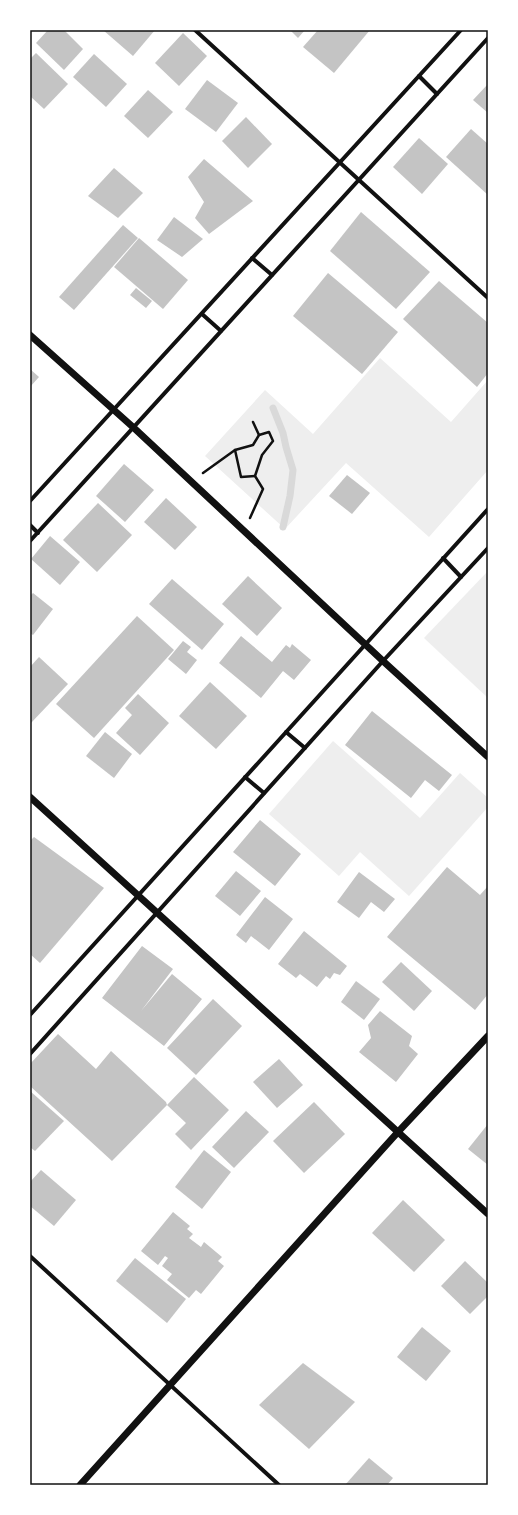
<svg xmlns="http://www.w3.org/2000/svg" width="518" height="1515" font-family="'Fira Sans Condensed',sans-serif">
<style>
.green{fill:#eee}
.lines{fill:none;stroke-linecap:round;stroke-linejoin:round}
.stream{stroke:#d9d9d9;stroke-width:7}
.building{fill:#c4c4c4}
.path{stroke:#111;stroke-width:2.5}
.minor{stroke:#111;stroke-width:4}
.tertiary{stroke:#111;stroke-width:7}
.neatline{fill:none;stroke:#111;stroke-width:1.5}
</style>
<rect width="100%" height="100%" fill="#fff"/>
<g class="green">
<path d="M 380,358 L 451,422 L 488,380 L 488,470 L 429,537 L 346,463 L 285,529 L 205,456 L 265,390 L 313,434 Z"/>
<path d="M 488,571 L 488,698 L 424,638 Z"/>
<path d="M 333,741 L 420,818 L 460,773 L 488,798 L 488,807 L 409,896 L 360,852 L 339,876 L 269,814 Z"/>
</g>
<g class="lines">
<path class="stream" d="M 273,408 L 283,433 L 286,447 L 293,470 L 290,496 L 283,527"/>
</g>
<g class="building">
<path d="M 48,30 L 64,30 L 83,49 L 64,70 L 36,43 Z"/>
<path d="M 103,30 L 155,30 L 133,56 Z"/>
<path d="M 290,30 L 305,30 L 298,38 Z"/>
<path d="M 318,30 L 370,30 L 334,73 L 303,47 Z"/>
<path d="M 183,33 L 207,56 L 179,86 L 155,63 Z"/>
<path d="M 36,53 L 68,84 L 44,109 L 30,96 L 30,59 Z"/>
<path d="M 94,54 L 127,84 L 106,107 L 73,77 Z"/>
<path d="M 207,80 L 238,103 L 216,132 L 185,109 Z"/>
<path d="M 488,84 L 488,113 L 473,100 Z"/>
<path d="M 148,90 L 173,112 L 148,138 L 124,116 Z"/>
<path d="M 246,117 L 272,144 L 248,168 L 222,141 Z"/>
<path d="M 471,129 L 488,144 L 488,195 L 446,157 Z"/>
<path d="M 419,138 L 448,164 L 422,194 L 393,167 Z"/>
<path d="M 204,159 L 253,201 L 209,234 L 195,218 L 204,202 L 188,177 Z"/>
<path d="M 114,168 L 143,193 L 118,218 L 88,196 Z"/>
<path d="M 361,212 L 430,272 L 396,309 L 330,251 Z"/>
<path d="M 174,217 L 203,239 L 182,257 L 157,240 Z"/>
<path d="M 123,225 L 138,238 L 74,310 L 59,297 Z"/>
<path d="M 139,238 L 188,280 L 163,309 L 114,267 Z"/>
<path d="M 328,273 L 398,332 L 362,374 L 293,316 Z"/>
<path d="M 439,281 L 488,323 L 488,373 L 477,387 L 403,319 Z"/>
<path d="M 136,288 L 152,301 L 146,308 L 130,295 Z"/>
<path d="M 30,369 L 39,377 L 30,387 Z"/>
<path d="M 124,464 L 154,490 L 125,522 L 96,496 Z"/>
<path d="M 347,475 L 370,493 L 352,514 L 329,496 Z"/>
<path d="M 166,498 L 197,527 L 175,550 L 144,522 Z"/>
<path d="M 98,503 L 132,535 L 97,572 L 63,540 Z"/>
<path d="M 50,536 L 80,562 L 60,585 L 31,559 Z"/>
<path d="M 248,576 L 282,608 L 257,636 L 222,604 Z"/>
<path d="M 172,579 L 224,624 L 202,650 L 149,604 Z"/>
<path d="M 33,593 L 53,609 L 33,635 L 30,633 L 30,596 Z"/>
<path d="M 137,616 L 174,650 L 94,738 L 56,704 Z"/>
<path d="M 241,636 L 272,662 L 286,645 L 290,648 L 292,644 L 311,660 L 294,680 L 283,671 L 261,698 L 219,663 Z"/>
<path d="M 183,641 L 191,647 L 187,652 L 197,660 L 186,674 L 168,659 Z"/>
<path d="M 39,657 L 68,684 L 30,724 L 30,667 Z"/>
<path d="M 210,682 L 247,716 L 216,749 L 179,716 Z"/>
<path d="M 138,694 L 169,723 L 140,755 L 116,733 L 132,715 L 125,708 Z"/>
<path d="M 372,711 L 452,775 L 439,791 L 425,780 L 411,798 L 345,745 Z"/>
<path d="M 105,732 L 132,754 L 114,778 L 86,756 Z"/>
<path d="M 260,820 L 301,854 L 275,886 L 233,852 Z"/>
<path d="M 34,837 L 104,888 L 40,963 L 30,954 L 30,841 Z"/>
<path d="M 447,867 L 480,895 L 488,886 L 488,994 L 475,1010 L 387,937 Z"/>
<path d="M 236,871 L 261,891 L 240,916 L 215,896 Z"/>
<path d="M 359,872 L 395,899 L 384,912 L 371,902 L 359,918 L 337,902 Z"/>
<path d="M 265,897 L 293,919 L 269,950 L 251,936 L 246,943 L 236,935 Z"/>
<path d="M 304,931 L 347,966 L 340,975 L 334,973 L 330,979 L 326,976 L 317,987 L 300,974 L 296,978 L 278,964 Z"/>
<path d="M 142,946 L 173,969 L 141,1011 L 172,974 L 202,999 L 164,1046 L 102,998 Z"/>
<path d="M 401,962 L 432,991 L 414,1011 L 382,982 Z"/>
<path d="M 356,981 L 380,999 L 364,1020 L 341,1002 Z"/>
<path d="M 213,999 L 242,1026 L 196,1075 L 167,1048 Z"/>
<path d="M 380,1011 L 412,1036 L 409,1046 L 418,1054 L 396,1082 L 359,1052 L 371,1038 L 368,1025 Z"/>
<path d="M 58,1034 L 96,1069 L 111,1051 L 166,1102 L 167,1105 L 112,1161 L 30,1086 L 30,1064 Z"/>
<path d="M 279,1059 L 303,1085 L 277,1108 L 253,1082 Z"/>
<path d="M 194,1077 L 229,1110 L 191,1150 L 175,1134 L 186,1123 L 167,1105 Z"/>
<path d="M 30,1091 L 64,1121 L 35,1151 L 30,1147 Z"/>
<path d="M 314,1102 L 345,1134 L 304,1173 L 273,1141 Z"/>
<path d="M 246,1111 L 269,1132 L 234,1168 L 212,1147 Z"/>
<path d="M 488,1124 L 488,1165 L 468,1149 Z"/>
<path d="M 204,1150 L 231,1172 L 202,1209 L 175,1187 Z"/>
<path d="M 41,1170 L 76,1200 L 54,1226 L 30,1206 L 30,1182 Z"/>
<path d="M 403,1200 L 445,1240 L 414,1272 L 372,1233 Z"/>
<path d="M 173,1212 L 190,1226 L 187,1229 L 193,1234 L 189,1238 L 201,1247 L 204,1242 L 222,1257 L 218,1261 L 224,1266 L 201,1294 L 196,1290 L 189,1298 L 167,1280 L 172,1274 L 162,1266 L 168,1258 L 165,1256 L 158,1265 L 141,1251 Z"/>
<path d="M 135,1258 L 186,1299 L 167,1323 L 116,1281 Z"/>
<path d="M 465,1261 L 488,1283 L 488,1296 L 470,1314 L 441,1286 Z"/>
<path d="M 422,1327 L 451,1351 L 426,1381 L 397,1357 Z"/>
<path d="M 303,1363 L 355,1402 L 309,1449 L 259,1405 Z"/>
<path d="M 369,1458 L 393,1478 L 387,1485 L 345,1485 Z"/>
</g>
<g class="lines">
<g class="path">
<path d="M 253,422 L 259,435"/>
<path d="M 235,450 L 241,477 L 255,476"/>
<path d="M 203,473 L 235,450 L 253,445 L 259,435 L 269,432 L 273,441 L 262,455 L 255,476 L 263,489 L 250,518"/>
</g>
<g class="minor">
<path d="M 195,30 L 488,298"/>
<path d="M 419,76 L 437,94"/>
<path d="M 252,258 L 272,275"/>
<path d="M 202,314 L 221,331"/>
<path d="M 30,501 L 461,30"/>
<path d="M 30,525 L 38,533"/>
<path d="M 30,541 L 488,38"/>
<path d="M 443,558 L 461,577"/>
<path d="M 286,732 L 305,748"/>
<path d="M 245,777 L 264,793"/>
<path d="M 30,1015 C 184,847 334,677 488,509"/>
<path d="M 30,1054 L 383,661 L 488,548"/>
<path d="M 30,1256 L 279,1485"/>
</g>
<g class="tertiary">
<path d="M 30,335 L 134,428 L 383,661 L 488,757"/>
<path d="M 30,797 L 488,1214"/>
<path d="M 80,1485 L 398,1132 L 488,1036"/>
</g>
</g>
<rect width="518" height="1515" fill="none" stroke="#ffffff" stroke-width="62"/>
<rect x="31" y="31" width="456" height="1453" class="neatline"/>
</svg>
